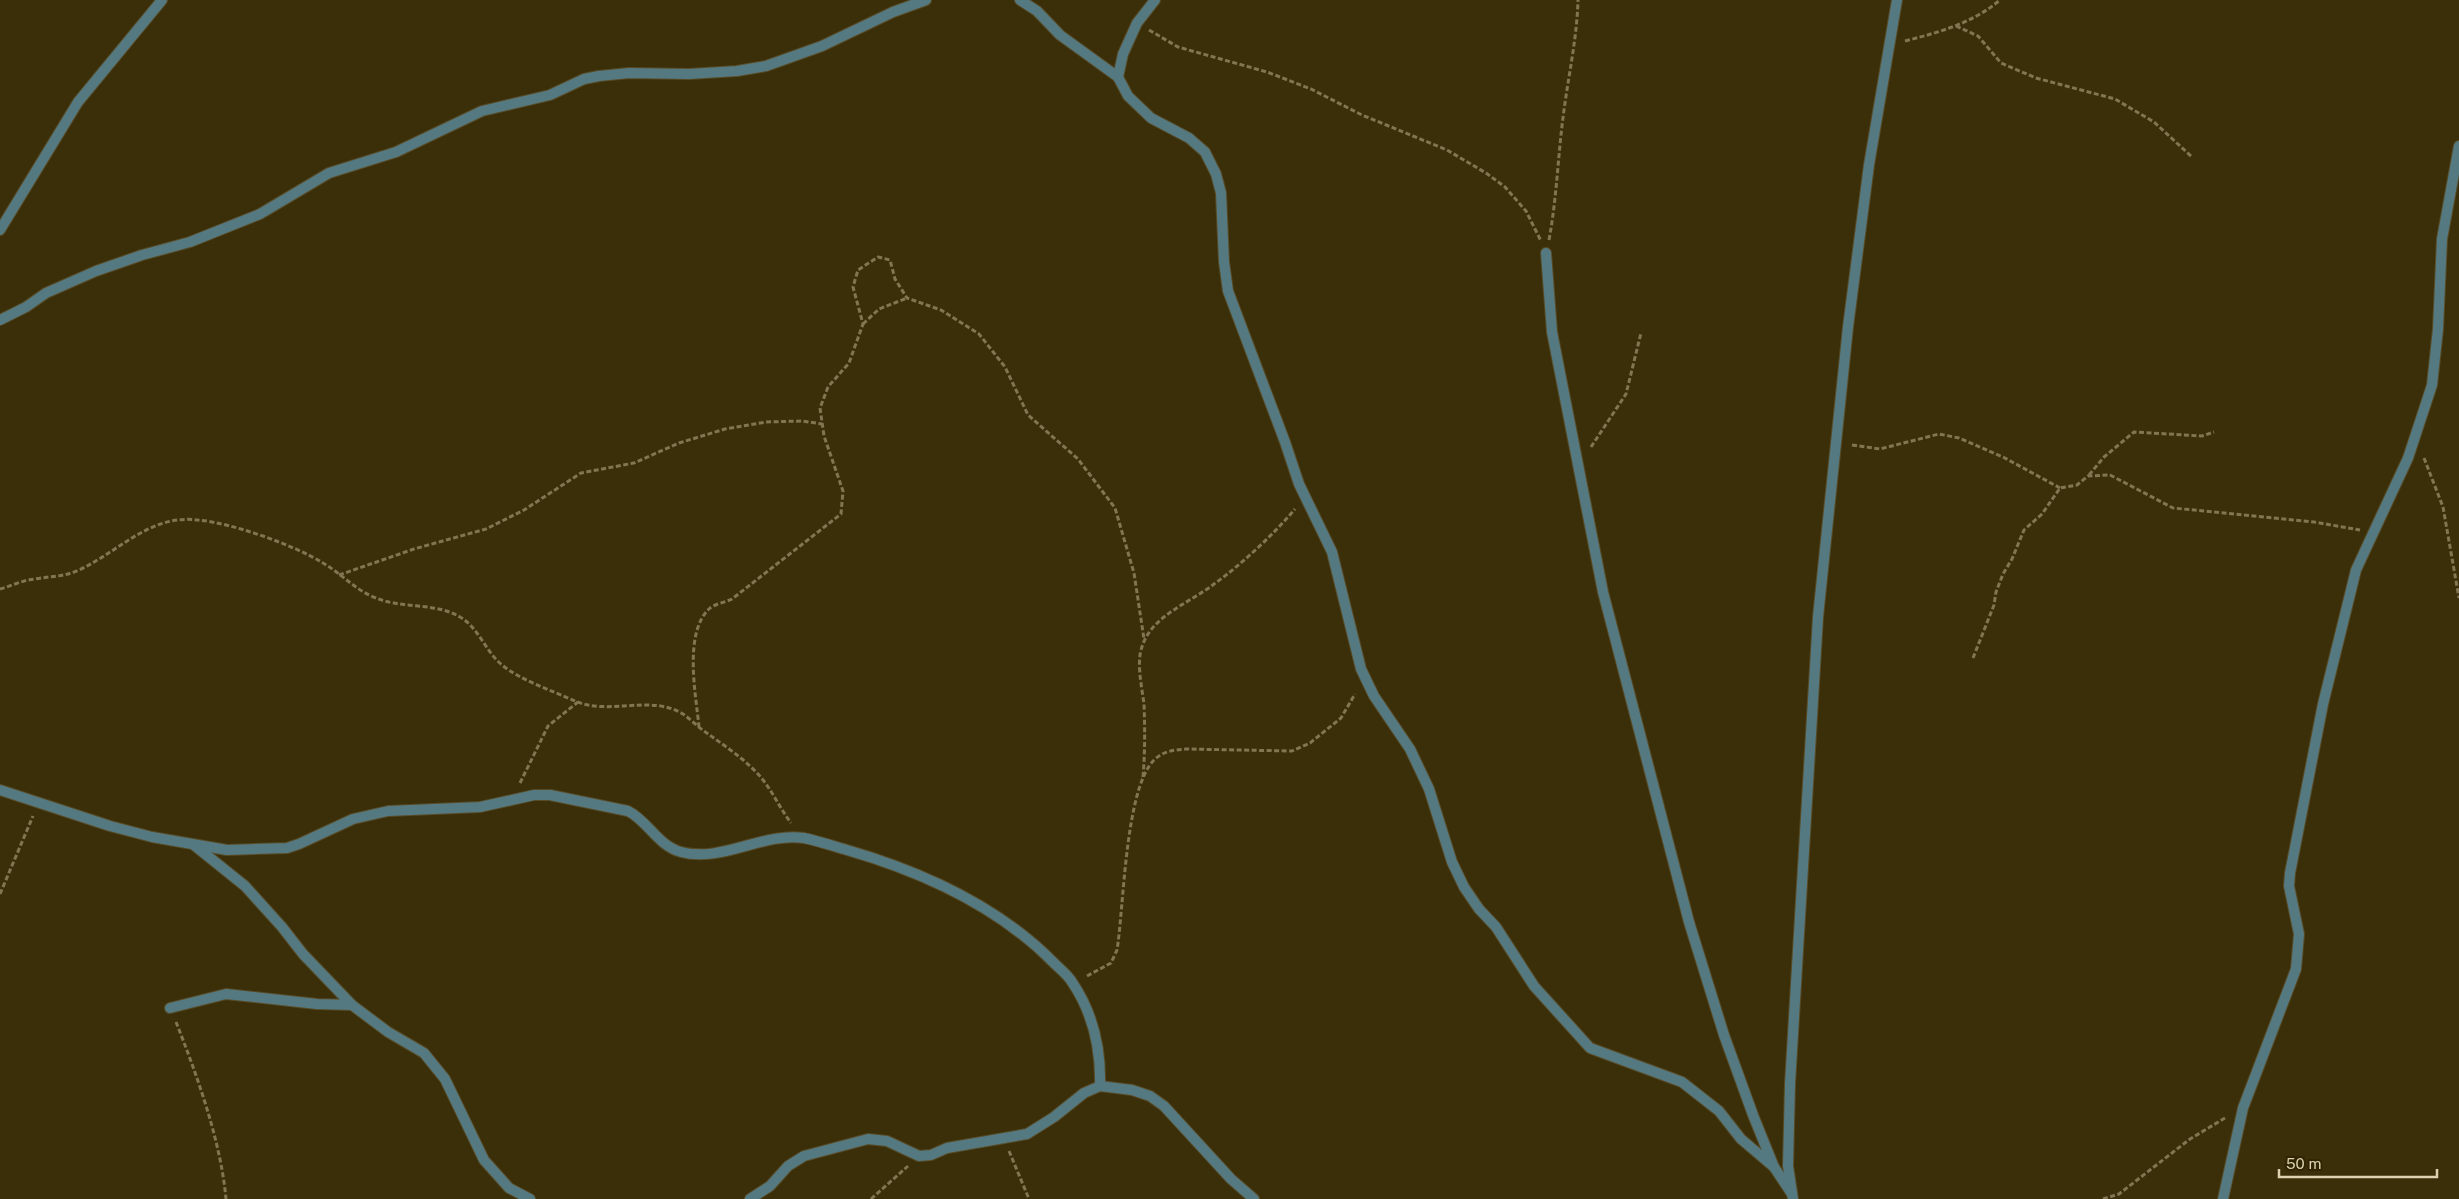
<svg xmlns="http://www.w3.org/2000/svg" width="2459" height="1199" font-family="'Public Sans',sans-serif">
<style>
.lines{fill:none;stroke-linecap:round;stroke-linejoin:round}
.minor-casing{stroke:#584c28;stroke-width:12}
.tertiary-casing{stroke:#584c28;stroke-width:12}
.path{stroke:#817552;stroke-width:3;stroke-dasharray:5 2.5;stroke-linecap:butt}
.minor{stroke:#557980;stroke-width:10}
.tertiary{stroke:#557980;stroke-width:10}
</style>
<rect width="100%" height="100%" fill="#3b2f0a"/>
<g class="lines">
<defs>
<g id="minor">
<path d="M 1020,0 L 1037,11 L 1060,35 L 1118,77"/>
<path d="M 1155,0 L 1137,23 L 1123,54 L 1118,77 L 1128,96 L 1151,118 L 1189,138 L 1205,152 L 1216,174 L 1221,193 L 1224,262 L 1228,291 L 1285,442 L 1299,484 L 1332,552 L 1361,669 L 1374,696 L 1410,749 L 1429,789 L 1452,862 L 1464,887 L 1479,909 L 1496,927 L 1534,986 L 1590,1048 L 1682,1082 L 1719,1111 L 1741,1139 L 1774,1167"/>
<path d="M 0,230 L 78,102 L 162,0"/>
<path d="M 1546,253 L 1552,332 L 1603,592 L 1689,922 L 1724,1035 L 1753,1115 L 1774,1167 L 1792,1194"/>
<path d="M 0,320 L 26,307 L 46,293 L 96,271 L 142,255 L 190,242 L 260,214 L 329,173 L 396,152 L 482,111 L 550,95 L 584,79 L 599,76 L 629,73 L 689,74 L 737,71 L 766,66 L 822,46 L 893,12 L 926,0"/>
<path d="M 0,790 L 110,826 L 152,837 L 227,850 L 287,848 L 299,844 L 353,819 L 388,811 L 480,807 L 534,795 L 550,795 L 628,811 C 648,821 658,846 681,852 C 722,863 762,832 804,838 C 818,841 833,846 847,850 C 923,872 998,906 1054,963 C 1060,969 1068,975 1072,982 C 1093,1013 1101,1049 1100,1086"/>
<path d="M 194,845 L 245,886 L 282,927 L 303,954 L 352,1005 L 388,1032 L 424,1053 L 445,1079 L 484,1160 L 509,1188 L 530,1199"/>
<path d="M 170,1008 L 226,994 L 317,1004 L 352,1005"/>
<path d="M 750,1199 L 770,1186 L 788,1166 L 804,1156 L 868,1139 L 887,1141 L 919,1156 L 931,1155 L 947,1148 L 1027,1134 L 1054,1117 L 1084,1093 L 1100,1086 L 1132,1090 L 1150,1096 L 1164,1106 L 1231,1179 L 1254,1199"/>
<path d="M 2223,1199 L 2243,1108 L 2296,969 L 2299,934 L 2289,886 L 2290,873 L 2323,704 L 2356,570 L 2408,458 L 2432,385 L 2438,329 L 2442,239 L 2459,146"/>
</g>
<path id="tertiary" d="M 1793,1199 L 1788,1166 L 1790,1084 L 1818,617 L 1848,327 L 1869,165 L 1897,0"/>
</defs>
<use href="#minor" class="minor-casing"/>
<use href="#tertiary" class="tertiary-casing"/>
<g class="path">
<path d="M 1956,26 L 1978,36 L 2001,63 L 2036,78 L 2115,99 L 2154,122 L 2192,157"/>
<path d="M 1149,30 L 1178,47 L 1267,72 L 1311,89 L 1362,115 L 1447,150 L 1486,173 L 1505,187 L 1526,211 L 1541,241"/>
<path d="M 1905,41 C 1940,32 1973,23 2000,0"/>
<path d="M 1549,240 C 1557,197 1558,153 1564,110 C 1569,73 1577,37 1578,0"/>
<path d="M 863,324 L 879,309 L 907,298"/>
<path d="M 1852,445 L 1880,449 L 1939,434 L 1959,438 L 2003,457 L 2060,488"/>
<path d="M 1591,447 L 1626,394 L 1641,333"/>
<path d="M 2424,458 L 2443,507 L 2459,598"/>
<path d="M 2089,475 L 2104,457 L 2134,432 L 2202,436 L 2214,432"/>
<path d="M 339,575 L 414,549 L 486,529 L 524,510 L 581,473 L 634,463 L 679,443 L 725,429 L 766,422 L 802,421 L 822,424"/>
<path d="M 0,589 C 11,586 23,580 35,579 C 51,576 64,577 79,570 C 120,551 150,514 198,520 C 232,523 294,545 323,563 C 342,574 355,590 376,598 C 402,609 435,602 460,617 C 479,628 485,651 502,665 C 520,680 553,691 575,701 C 609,716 651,694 683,714 C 690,719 697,726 704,731 C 722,744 742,757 758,774 C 771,788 779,807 791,823"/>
<path d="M 1973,658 L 1994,605 L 1996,592 L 2003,574 L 2012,559 L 2024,530 L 2042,514 L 2060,488 L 2077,485 L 2088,476 L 2110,475 L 2173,508 L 2314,522 L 2360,530"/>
<path d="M 699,727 C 696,695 683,632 710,608 C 715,604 726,602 732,599 L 841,514 L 843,491 L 824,436 L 820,408 L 828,387 L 849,363 L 863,324 L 853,287 L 858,270 L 878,257 L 890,260 L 895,279 L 907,298 L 941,310 L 979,334 L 1005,367 L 1028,415 L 1078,459 L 1115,508 L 1134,573 L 1144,639"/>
<path d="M 1143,777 C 1145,752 1145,729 1144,704 C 1142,689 1138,670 1140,655 C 1146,617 1187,605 1214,584 C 1241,565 1274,534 1295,509"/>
<path d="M 520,783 L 548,726 L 578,702"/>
<path d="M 0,894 L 33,816"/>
<path d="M 1087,976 L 1111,963 L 1117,950 C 1124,907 1125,789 1154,760 C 1163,751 1174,750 1186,749 L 1292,751 L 1310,743 L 1341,718 L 1355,694"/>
<path d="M 176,1022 C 197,1075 221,1142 226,1199"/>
<path d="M 1009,1151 L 1029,1199"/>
<path d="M 871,1199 L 908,1166"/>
<path d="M 2103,1199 L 2119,1194 L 2190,1139 L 2225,1118"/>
</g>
<use href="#minor" class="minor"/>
<use href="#tertiary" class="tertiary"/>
</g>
<path d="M2279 1169v8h158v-8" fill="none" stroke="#dcd1b0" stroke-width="2.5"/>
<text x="2286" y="1169" font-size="15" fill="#dcd1b0" stroke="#302500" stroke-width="4" paint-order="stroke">50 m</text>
</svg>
